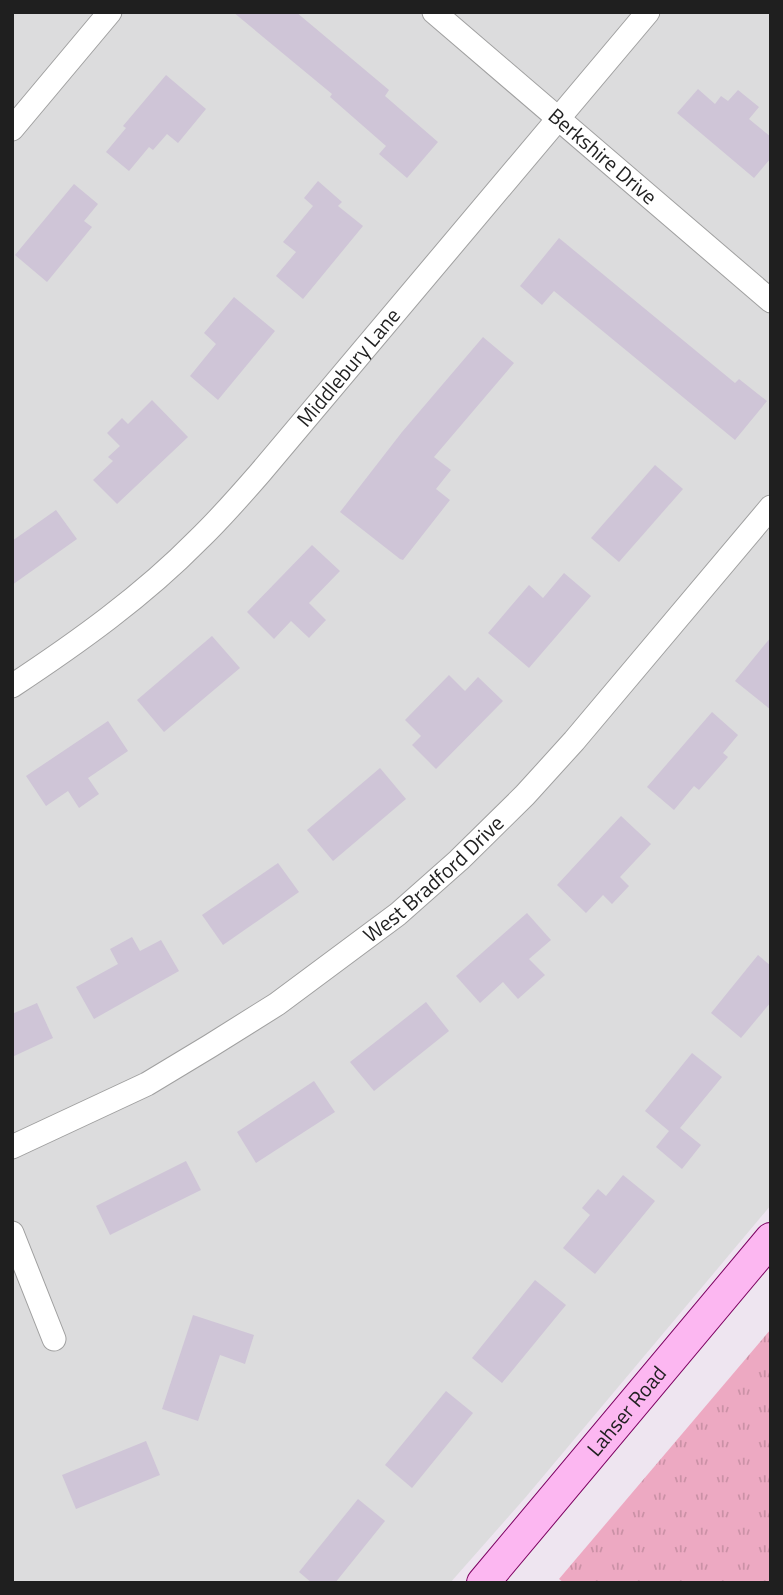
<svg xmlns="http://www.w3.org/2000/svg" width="783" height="1595" font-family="'Titillium Web',sans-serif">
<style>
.residential{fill:#dcdcdd}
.grass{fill:url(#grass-tufts)}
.building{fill:#cfc5d7}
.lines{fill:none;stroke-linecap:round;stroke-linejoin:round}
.street-casing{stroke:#a0a0a0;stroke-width:25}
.secondary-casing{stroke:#7c0060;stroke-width:34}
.street{stroke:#fff;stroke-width:23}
.secondary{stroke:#fcb7f1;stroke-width:32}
.labels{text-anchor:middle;stroke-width:5;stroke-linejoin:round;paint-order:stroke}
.street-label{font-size:21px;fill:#1f1f1f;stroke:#fff}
</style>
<defs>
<pattern id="grass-tufts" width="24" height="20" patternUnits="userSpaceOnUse" patternTransform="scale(1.75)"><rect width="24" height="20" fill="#eda9c2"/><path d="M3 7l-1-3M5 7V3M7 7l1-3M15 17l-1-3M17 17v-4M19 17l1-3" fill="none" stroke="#cb91a6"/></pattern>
</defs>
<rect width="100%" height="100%" fill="#eee5f0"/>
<path class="residential" d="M 12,12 L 771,12 L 771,1205 L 525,1498 L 450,1583 L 12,1583 Z"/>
<path class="grass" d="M 771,1329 L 771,1583 L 564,1583 L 559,1579 Z"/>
<g class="building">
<path d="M 233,12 L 296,12 L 389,90 L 385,96 L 438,142 L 407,178 L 379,154 L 386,146 L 330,97 L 332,94 Z"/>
<path d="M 166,75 L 206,109 L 178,143 L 167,134 L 153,150 L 149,147 L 129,171 L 106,152 L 126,128 L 123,126 Z"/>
<path d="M 698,89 L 715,104 L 721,96 L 728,101 L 738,90 L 759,107 L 749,119 L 771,137 L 771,158 L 754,178 L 677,113 Z"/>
<path d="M 318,181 L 342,202 L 338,206 L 363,226 L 303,299 L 276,276 L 296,252 L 283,242 L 313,206 L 304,198 Z"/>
<path d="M 74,184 L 98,204 L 84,221 L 92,227 L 47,282 L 15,255 Z"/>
<path d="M 559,238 L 735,383 L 739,379 L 767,401 L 735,440 L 554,291 L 542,305 L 520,286 Z"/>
<path d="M 234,297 L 275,331 L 218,400 L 190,376 L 216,344 L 204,333 Z"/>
<path d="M 483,337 L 514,363 L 434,457 L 451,470 L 436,489 L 450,500 L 403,560 L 400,559 L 340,512 L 402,432 Z"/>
<path d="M 152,400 L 188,437 L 117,504 L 93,480 L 113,461 L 108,457 L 120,446 L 107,433 L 122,418 L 128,424 Z"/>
<path d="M 655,465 L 683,489 L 619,562 L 591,538 Z"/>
<path d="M 56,510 L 77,539 L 12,585 L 12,541 Z"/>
<path d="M 312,545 L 340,571 L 309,603 L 326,620 L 309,638 L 291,621 L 274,639 L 247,612 Z"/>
<path d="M 564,573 L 591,596 L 529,668 L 488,633 L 529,585 L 543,598 Z"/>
<path d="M 212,636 L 240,668 L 164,732 L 137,700 Z"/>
<path d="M 771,637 L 771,710 L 735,681 Z"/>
<path d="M 449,675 L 465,691 L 478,677 L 503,701 L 436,769 L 412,745 L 421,736 L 405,720 Z"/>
<path d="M 712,712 L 738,735 L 723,753 L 728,757 L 699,790 L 694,786 L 674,810 L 647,787 Z"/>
<path d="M 108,721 L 128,751 L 88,778 L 99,794 L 79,808 L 68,791 L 46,806 L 26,776 Z"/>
<path d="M 380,768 L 406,799 L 333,861 L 307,830 Z"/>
<path d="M 621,816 L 651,844 L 620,877 L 629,886 L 612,904 L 603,895 L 586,913 L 557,885 Z"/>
<path d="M 278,863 L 299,892 L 223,945 L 202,915 Z"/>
<path d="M 527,913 L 551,940 L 529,959 L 545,975 L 518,999 L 503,982 L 480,1003 L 456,976 Z"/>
<path d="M 132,937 L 140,951 L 161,940 L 179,971 L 94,1019 L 76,987 L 118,964 L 110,949 Z"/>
<path d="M 758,955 L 771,966 L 771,1002 L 741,1038 L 711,1013 Z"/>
<path d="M 426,1002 L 449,1031 L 374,1091 L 350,1062 Z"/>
<path d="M 37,1003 L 53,1038 L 12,1057 L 12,1014 Z"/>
<path d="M 692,1053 L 722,1077 L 680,1128 L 701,1145 L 682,1169 L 656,1147 L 669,1131 L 645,1111 Z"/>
<path d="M 314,1081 L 335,1112 L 256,1163 L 237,1132 Z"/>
<path d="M 186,1161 L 201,1190 L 110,1235 L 96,1206 Z"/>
<path d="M 623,1175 L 655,1201 L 595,1274 L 563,1248 L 590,1215 L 582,1208 L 598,1189 L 606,1196 Z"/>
<path d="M 535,1280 L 566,1305 L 502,1383 L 472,1358 Z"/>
<path d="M 193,1315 L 254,1335 L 245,1364 L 220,1355 L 198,1421 L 162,1409 Z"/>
<path d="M 446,1391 L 473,1413 L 412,1488 L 385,1465 Z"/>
<path d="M 146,1441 L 160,1475 L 76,1509 L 62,1475 Z"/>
<path d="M 358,1499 L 385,1521 L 335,1583 L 312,1583 L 299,1572 Z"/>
</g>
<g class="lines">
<defs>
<g id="street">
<path id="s1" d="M 434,12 L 771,301"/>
<path d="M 12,129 L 110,12"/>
<path id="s2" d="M 12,686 C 77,643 143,596 198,540 C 220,519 240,496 260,473 L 648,12"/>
<path id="s3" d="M 12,1147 L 147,1084 L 210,1046 L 277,1004 L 398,914 L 459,860 L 525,795 L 574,741 L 771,507"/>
<path d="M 12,1233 L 54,1339"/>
</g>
<g id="secondary">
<path id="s4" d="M 483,1583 L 771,1239"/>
</g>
</defs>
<use href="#street" class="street-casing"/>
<use href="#secondary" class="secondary-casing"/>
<use href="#street" class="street"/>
<use href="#secondary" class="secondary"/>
</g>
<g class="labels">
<g class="street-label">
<text dy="7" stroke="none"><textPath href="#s1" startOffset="222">Berkshire Drive</textPath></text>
<text dy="7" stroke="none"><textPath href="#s2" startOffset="466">Middlebury Lane</textPath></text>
<text dy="7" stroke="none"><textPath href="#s3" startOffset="502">West Bradford Drive</textPath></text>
<text dy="7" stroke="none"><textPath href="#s4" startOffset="224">Lahser Road</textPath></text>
</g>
</g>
<rect width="783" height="1595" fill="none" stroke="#1f1f1f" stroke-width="28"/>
</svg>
